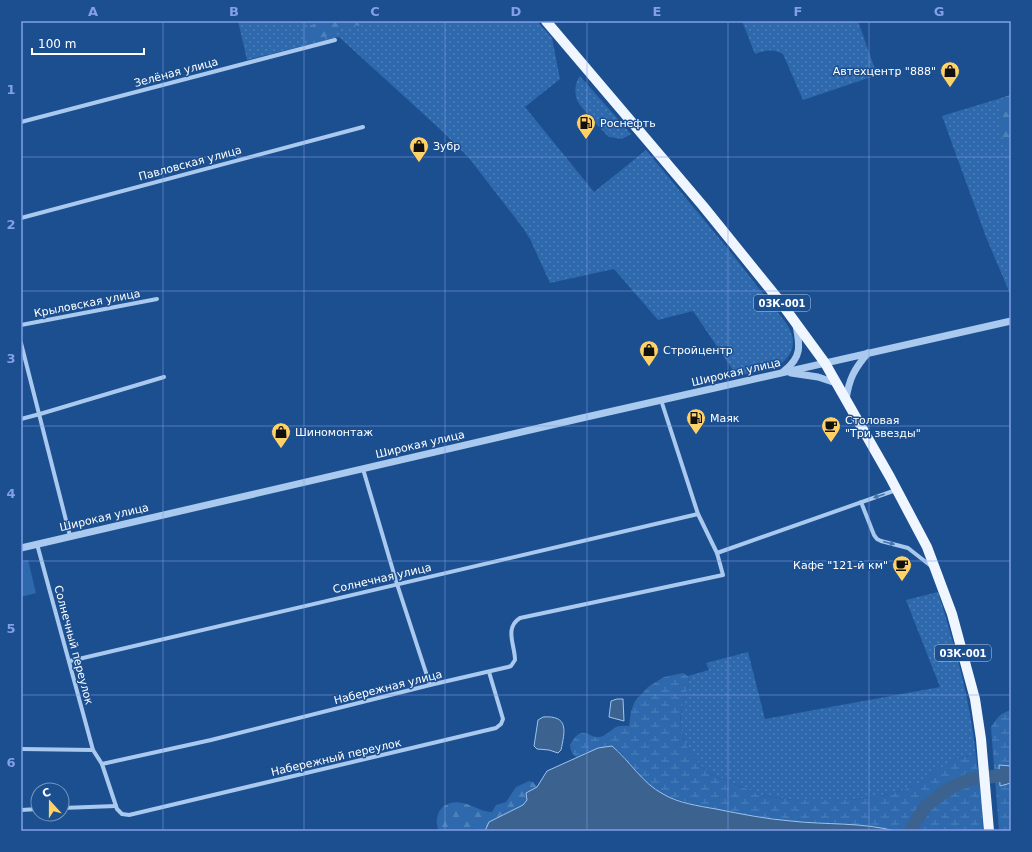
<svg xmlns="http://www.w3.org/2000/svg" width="1032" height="852" font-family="'DejaVu Sans',sans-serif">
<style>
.grass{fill:url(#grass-dots)}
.forest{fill:url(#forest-firs)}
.wetland{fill:url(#wetland-marsh)}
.pitch{fill:#2e69ad}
.water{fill:#3c6290;stroke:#9cc4f0}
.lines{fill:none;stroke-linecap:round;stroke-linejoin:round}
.river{stroke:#3c6290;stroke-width:13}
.minor{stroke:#a9c9ee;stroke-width:4}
.tertiary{stroke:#a9c9ee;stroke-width:7}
.primary{stroke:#f0f6ff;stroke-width:10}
.oneway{fill:#4674ac}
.grid{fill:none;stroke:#839eea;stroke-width:1;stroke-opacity:0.55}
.labels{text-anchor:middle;stroke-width:3;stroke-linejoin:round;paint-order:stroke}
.shield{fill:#1b4f8f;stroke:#bbcadd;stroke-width:1}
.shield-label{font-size:10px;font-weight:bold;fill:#fff}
.poi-label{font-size:11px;fill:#fff;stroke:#1b4f8f;text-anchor:start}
.street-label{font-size:11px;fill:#fff;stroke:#1b4f8f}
.neatline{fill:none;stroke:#839eea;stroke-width:1.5}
.grid-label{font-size:13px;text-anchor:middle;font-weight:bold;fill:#839eea}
</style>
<defs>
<pattern id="grass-dots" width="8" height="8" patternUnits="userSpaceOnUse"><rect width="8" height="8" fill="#2e69ad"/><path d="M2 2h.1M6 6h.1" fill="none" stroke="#4d80b9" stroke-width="1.8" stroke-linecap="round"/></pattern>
<pattern id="forest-firs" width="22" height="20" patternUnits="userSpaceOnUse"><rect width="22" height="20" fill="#2e69ad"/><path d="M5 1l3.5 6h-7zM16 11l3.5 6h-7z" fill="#4d80b9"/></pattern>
<pattern id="wetland-marsh" width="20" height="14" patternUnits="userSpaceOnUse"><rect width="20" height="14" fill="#2e69ad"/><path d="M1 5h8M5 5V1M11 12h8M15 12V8" fill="none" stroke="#4d80b9"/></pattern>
</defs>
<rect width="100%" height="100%" fill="#1b4f8f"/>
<g class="grass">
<path d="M 238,21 L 537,21 L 552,38 L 560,79 L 525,107 L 594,192 L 646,150 L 729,250 L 786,323 C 791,331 795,339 792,349 C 785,371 756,371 737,376 L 693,311 L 658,320 L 614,269 L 550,283 L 530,239 L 523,228 L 469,158 L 441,130 L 339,37 L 247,60 Z"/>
<path d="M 742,21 L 858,21 L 877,75 L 803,100 L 783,54 C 773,49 766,50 755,54 Z"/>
<path d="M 580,76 L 631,134 L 622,139 L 609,137 C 603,131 579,106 577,100 C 574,92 575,82 580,76 Z"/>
<path d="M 1011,95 L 1011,296 L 986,237 L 942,116 Z"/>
<path d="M 938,592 C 955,646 970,699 976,755 L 959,758 L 917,784 L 901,791 L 880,796 L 850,800 L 792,800 L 761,795 L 711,774 L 701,766 L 692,755 L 684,741 L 680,722 L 683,703 L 689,682 L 688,676 L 709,670 L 706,663 L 748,652 L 765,719 L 940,687 L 906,600 Z"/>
</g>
<g class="forest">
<path d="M 321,21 L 377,21 C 366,28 353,24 342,28 C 331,33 320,44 306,38 L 304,30 L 307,27 Z"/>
<path d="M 1011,95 L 1011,154 L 1002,137 L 1000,122 L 999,108 L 1004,97 Z"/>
<path d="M 529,781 L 533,782 L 537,787 L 526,793 L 527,800 L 523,805 L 489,822 L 485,831 L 475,831 L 475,829 L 463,830 L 463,831 L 438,831 C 438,827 436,822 437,819 C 438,806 451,800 463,803 C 473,805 482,812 492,812 L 496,805 L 506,802 L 516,787 Z"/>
</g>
<g class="wetland">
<path d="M 683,673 L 688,676 L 689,682 L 683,703 L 680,721 L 684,741 L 692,755 L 701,766 L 711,774 L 761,795 L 792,800 L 850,800 L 880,796 L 901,791 L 917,784 L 949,762 L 959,758 L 976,755 L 982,804 L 983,831 L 895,831 L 844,824 L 792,821 L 740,814 L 692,804 L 663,795 L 646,782 L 621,753 L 612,746 L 598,748 L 578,758 C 572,755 571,751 570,745 C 584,720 589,742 603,736 C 615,730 612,725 629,726 L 631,711 L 635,701 L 648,687 L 664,677 Z"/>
<path d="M 1011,710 L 1011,766 L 999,766 L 1000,786 L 1011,783 L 1011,831 L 999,831 L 991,727 C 997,718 1000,713 1011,710 Z"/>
</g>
<path class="pitch" d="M 28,560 L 36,593 L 21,597 L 21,561 Z"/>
<g class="water">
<path d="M 617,699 L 623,699 L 624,721 L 609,717 L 611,701 Z"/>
<path d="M 543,717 C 569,715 565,731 561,750 L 558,753 L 549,750 L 537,749 L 534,746 L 538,720 Z"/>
<path d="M 612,746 C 630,761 642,783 663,794 C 678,803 699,806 716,809 C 741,814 766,819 791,821 C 826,825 861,822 895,831 L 485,831 L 489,822 L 523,805 L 527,800 L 526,793 L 537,787 L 547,771 L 598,748 Z"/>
<path d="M 999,765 L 1011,766 L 1011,783 L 1000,786 Z"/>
</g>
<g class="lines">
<path class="river" d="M 910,831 L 925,807 L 940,795 L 952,787 L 968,780 L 1011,774"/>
<g class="minor">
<path d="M 21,122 L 335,40"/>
<path d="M 21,218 L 363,127"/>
<path d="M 21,325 L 157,299"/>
<path d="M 21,343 L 70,536"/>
<path d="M 21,419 L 40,414 L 164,377"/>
<path d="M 363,469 L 397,584 L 430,685"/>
<path d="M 861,502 L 874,535 L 877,539 L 881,541 L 908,548 L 931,566"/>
<path d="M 37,544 L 93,750"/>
<path d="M 717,553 L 896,490"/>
<path d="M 70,661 L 698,514"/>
<path d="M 21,749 L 93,750 L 102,764 L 211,740 L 430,685 L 508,667 L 511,666 L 515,660 C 515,645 504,628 520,618 L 723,575 L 717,553 L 698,514 L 661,400"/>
<path d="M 102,764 L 117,809 L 122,814 L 129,815 L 496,728 L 501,724 L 503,719 L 489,672"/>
<path d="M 62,808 L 116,806"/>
<path d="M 21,810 L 38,809"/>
</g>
<g class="tertiary">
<path d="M 784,371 C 802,357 800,346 796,325"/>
<path d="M 791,373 L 818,377 L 836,383"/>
<path d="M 846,400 C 849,379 854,369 868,353"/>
<path d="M 21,548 L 582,418 L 1011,321"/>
</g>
<path class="primary" d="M 546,21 L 703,206 L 779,300 L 825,363 L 890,477 L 927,547 L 952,614 L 975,699 L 981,739 L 989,831"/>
</g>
<defs><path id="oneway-solid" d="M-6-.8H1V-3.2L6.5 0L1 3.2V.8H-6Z"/></defs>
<g class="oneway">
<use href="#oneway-solid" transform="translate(879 496) rotate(161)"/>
<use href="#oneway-solid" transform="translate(889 543) rotate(14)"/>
</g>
<path class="grid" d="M 163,21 L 163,831M 304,21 L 304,831M 445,21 L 445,831M 587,21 L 587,831M 728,21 L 728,831M 869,21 L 869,831M 21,157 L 1011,157M 21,291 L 1011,291M 21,426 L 1011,426M 21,561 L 1011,561M 21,695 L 1011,695"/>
<defs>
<symbol id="shop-pin" viewBox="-11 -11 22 30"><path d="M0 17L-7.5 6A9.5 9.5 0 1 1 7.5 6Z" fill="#ffd166" stroke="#1b4f8f"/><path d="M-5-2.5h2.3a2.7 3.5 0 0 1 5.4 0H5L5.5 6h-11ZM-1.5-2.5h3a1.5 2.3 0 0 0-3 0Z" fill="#111"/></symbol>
<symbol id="fuel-pin" viewBox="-11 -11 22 30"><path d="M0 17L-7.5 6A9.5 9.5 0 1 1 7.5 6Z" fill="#ffd166" stroke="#1b4f8f"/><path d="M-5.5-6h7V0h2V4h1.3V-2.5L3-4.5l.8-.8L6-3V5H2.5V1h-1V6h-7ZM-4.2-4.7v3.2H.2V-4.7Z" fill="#111"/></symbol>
<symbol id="cafe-pin" viewBox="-11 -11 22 30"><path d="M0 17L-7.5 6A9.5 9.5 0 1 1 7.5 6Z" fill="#ffd166" stroke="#1b4f8f"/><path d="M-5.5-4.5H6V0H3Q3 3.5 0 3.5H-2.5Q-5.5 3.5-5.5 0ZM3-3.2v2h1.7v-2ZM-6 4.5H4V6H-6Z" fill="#111"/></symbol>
</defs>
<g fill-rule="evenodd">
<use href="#shop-pin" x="939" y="60" width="22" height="30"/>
<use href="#fuel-pin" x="575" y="112" width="22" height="30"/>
<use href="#shop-pin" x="408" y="135" width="22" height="30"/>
<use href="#shop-pin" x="638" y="339" width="22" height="30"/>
<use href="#fuel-pin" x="685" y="407" width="22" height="30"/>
<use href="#cafe-pin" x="820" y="415" width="22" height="30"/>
<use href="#shop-pin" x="270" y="421" width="22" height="30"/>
<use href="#cafe-pin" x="891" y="554" width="22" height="30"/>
</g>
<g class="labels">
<g class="shield">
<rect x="754" y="295" width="56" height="16" rx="3"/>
<rect x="935" y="645" width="56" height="16" rx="3"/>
</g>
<g class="shield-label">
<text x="782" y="307">03К-001</text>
<text x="963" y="657">03К-001</text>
</g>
<g class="poi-label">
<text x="936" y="75" text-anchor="end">Автехцентр "888"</text>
<text x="600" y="127">Роснефть</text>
<text x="433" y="150">Зубр</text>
<text x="663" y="354">Стройцентр</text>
<text x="710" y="422">Маяк</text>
<text x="845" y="424">Столовая<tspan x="845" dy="13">"Три звезды"</tspan></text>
<text x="295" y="436">Шиномонтаж</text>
<text x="888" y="569" text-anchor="end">Кафе "121-й км"</text>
</g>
<g class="street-label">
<text transform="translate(176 72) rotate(-15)" y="4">Зелёная улица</text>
<text transform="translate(190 163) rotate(-15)" y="4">Павловская улица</text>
<text transform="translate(87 303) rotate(-11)" y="4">Крыловская улица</text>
<text transform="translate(736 372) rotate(-13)" y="4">Широкая улица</text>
<text transform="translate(420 444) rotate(-13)" y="4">Широкая улица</text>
<text transform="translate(104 517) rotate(-13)" y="4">Широкая улица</text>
<text transform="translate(382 578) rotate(-13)" y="4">Солнечная улица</text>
<text transform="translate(74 645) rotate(75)" y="4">Солнечный переулок</text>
<text transform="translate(388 687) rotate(-14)" y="4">Набережная улица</text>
<text transform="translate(336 757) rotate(-13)" y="4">Набережный переулок</text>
</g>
</g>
<rect width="1032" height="852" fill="none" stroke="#1b4f8f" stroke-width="44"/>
<g transform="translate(50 802) rotate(339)"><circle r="19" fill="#1b4f8f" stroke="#7695bc"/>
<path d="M0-3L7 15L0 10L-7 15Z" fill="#ffd166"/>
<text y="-6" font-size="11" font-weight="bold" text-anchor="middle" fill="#ffffff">С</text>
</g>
<path d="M32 48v6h112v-6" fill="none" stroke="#ffffff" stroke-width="2"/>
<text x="38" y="48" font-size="12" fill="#ffffff" stroke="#1b4f8f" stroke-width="3" paint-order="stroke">100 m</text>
<rect x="22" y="22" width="988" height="808" class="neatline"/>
<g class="grid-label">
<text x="93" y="16">A</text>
<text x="234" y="16">B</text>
<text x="375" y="16">C</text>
<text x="516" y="16">D</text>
<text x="657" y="16">E</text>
<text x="798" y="16">F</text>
<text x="939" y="16">G</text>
<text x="11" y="94">1</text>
<text x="11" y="229">2</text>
<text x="11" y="363">3</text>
<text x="11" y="498">4</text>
<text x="11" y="633">5</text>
<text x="11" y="767">6</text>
</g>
</svg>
